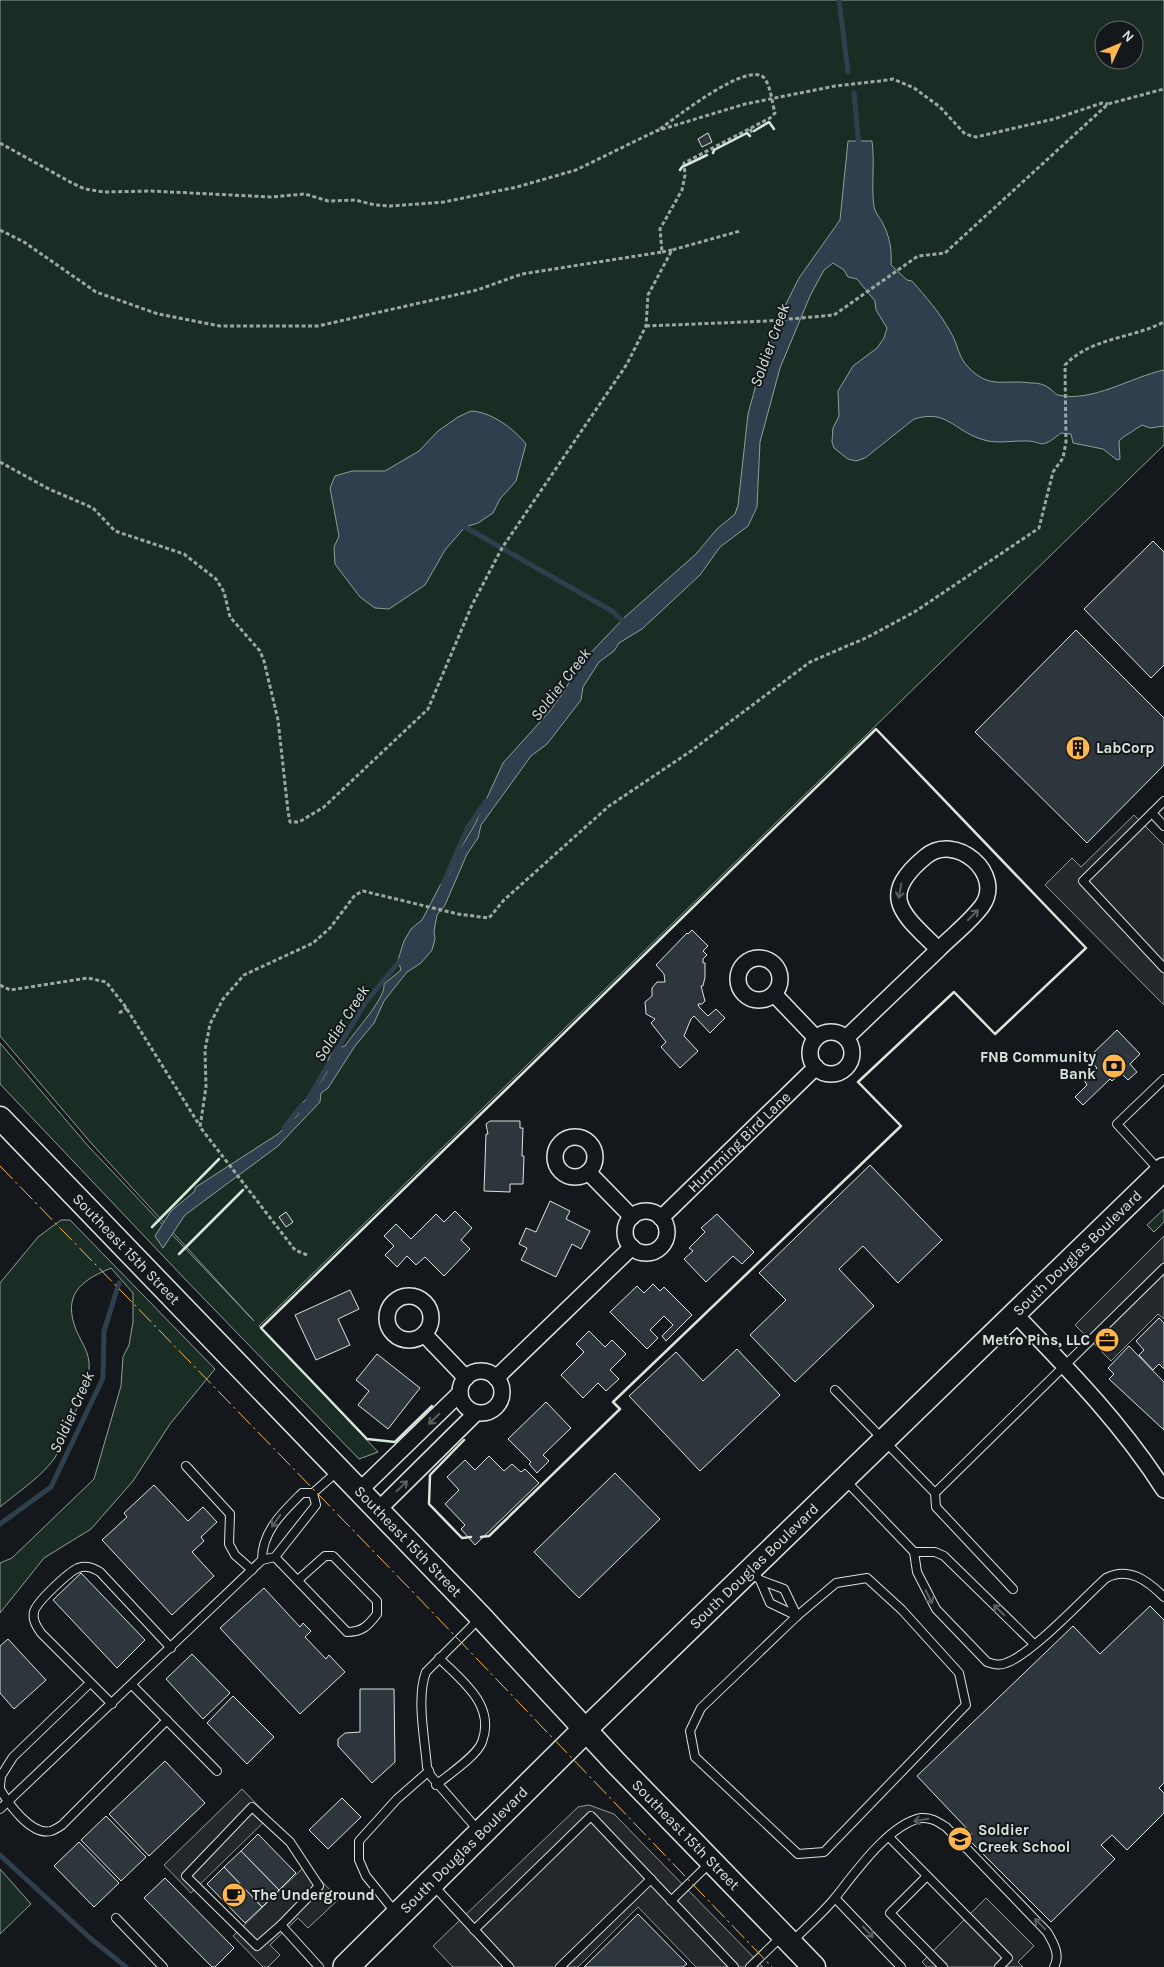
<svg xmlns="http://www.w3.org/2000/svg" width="1164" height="1967" font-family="Karla,sans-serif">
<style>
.green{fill:#1a2d24;stroke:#939e99;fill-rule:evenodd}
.parking{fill:#24282b;stroke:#939e99}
.water{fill:#2f3f4d;stroke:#939e99}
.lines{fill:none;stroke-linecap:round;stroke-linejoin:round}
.stream{stroke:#2f3f4d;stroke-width:5}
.building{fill:#2c363c;stroke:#d8e6dc}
.lane-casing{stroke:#d8e6dc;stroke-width:10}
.street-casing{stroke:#d8e6dc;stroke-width:18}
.secondary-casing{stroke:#d8e6dc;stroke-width:25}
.primary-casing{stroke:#d8e6dc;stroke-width:28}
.path{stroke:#9da8a2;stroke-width:3;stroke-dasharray:4 2.5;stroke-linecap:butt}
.lane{stroke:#14181c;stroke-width:8}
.street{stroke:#14181c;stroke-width:15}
.secondary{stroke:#14181c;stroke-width:22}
.primary{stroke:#14181c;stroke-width:25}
.wall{stroke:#d8e6dc;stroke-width:2.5}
.power{stroke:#ffb74d;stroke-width:1;stroke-dasharray:18 4 2.5 4;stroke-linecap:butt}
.oneway{stroke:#59605f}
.labels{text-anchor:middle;stroke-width:4;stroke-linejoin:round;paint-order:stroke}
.poi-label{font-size:15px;font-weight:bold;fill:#d8e6dc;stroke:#14181c;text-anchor:start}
.street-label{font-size:15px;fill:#d8e6dc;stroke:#14181c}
.water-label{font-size:16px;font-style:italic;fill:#d8e6dc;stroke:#14181c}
</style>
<rect width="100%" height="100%" fill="#14181c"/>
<g class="green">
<path d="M 0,0 L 1164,0 L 1164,445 L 259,1326 L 378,1452 L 359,1459 L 183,1277 L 0,1084 L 0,1043 L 89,1147 L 254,1321 L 92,1144 L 0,1036 ZM 1104,30 L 1134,30 L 1134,60 L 1104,60 Z"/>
<path d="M 1164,1209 L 1164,1222 L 1154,1232 L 1147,1225 Z"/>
<path d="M 61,1220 L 70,1220 L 215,1369 L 170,1424 L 133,1481 L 91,1529 L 44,1558 L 0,1613 L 0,1563 L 12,1558 L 94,1479 L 121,1386 L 123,1357 L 129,1345 L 133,1322 L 133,1293 L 111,1268 C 85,1279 64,1291 74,1324 C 79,1341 91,1351 89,1370 C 87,1386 63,1445 54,1459 C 42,1476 17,1493 0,1507 L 0,1283 L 38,1237 Z"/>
<path d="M 0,1869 L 31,1904 L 0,1934 Z"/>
</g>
<g class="parking">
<path d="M 1134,815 L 1164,845 L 1164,1005 L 1045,885 L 1072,858 L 1081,867 Z"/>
<path d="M 1164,1236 L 1164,1319 L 1158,1314 L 1111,1361 L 1075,1325 Z"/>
<path d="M 242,1789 L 269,1817 L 191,1893 L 164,1865 Z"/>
<path d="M 589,1805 L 614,1814 L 763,1967 L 696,1967 L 638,1907 L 578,1967 L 453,1967 L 433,1946 L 578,1807 Z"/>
<path d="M 306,1865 L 339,1899 L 308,1928 L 298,1918 L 270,1945 L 280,1955 L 268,1967 L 263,1967 L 233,1936 Z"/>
<path d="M 986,1898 L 1034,1946 L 1018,1962 L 1023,1967 L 927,1967 L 922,1962 Z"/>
</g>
<g class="water">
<path d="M 848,141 L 872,141 C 875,163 871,185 874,207 C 876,215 880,217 883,224 C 890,237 892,251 891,265 L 907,280 L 912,281 C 926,297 941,314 951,333 C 958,344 958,357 968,367 C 990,390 1004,379 1031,383 C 1037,383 1044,384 1049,388 C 1053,390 1054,394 1058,395 C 1092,403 1131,377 1164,370 L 1164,426 L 1150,428 L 1142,425 L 1122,438 L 1119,441 L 1120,459 L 1117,460 L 1103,449 L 1073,443 L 1071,434 L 1061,433 C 1037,452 1045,440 1023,441 C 1008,441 994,444 981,439 C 953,430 947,409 914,419 L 865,458 L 856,461 L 848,459 L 834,448 L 832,442 L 833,428 L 839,416 L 838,391 L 853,366 L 877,348 L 884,338 L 887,328 L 876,310 L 875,301 L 857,279 L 848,277 L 844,270 L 833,263 L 824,270 L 810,296 L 780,368 L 760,442 L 757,507 L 748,526 L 720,547 L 700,575 L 642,629 L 619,643 L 614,651 L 599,662 L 583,687 L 581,700 L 547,744 L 531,756 L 481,825 L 478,838 L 467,854 L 445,905 L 437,915 L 434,931 L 435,939 L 432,950 L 421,963 L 407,972 L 384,1001 L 374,1023 L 355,1046 L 328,1088 L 321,1093 L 320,1102 L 278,1146 L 185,1215 L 163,1248 L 155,1236 L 171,1211 L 194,1192 L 196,1187 L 278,1134 L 297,1116 L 299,1113 L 297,1109 L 318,1086 L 327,1072 C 325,1059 333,1048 345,1046 C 355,1031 386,998 384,984 L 401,970 L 398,960 L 404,941 L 411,929 L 422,920 L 444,878 L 449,876 L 458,853 L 475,824 L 503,763 L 549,712 L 565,690 L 577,667 L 625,617 L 696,554 L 717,529 L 735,514 L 738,505 L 748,414 L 760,370 L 773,337 L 779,328 L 783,310 L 799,278 L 840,220 Z"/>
<path d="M 471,411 C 492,412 514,429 526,444 L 516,481 L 500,499 L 493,513 L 478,523 L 465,527 L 445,550 L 425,585 L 389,609 L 375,608 L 360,597 L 335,564 L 334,547 L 339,536 L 330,488 L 335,476 L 352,471 L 385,471 L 419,451 L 438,431 L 458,417 Z"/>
</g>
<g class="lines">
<g class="stream">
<path d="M 839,0 L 848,72"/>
<path d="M 854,93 L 859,147"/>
<path d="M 465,527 L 612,611 L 627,625"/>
<path d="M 443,884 L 467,829 L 486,801"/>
<path d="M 333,1056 L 365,1003 L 403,957"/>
<path d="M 308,1099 L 329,1063"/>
<path d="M 284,1128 L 302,1105"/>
<path d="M 0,1524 L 51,1487 L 103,1378 L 104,1331 L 119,1283"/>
<path d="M 0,1855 L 90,1938 L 126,1967"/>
</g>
</g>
<g class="building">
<path d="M 708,133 L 712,142 L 702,147 L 698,139 Z"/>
<path d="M 1153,541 L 1164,552 L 1164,665 L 1151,678 L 1084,609 Z"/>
<path d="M 1076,630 L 1164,718 L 1164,765 L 1087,843 L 975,732 Z"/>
<path d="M 692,930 L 708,946 L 703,951 L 707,955 L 703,959 L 703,963 L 705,963 L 705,977 L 703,986 L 701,986 L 705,1001 L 702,1004 L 698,1004 L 699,1007 L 708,1016 L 716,1009 L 725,1018 L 710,1033 L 694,1016 L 691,1019 L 684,1036 L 698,1051 L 680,1068 L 661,1047 L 666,1042 L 651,1023 L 655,1019 L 646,1014 L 645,1002 L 652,996 L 652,988 L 657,982 L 665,982 L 664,974 L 656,965 L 687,933 L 688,934 Z"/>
<path d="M 1117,1030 L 1140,1054 L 1130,1064 L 1137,1072 L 1128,1080 L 1121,1073 L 1112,1081 L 1110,1079 L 1083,1105 L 1075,1097 L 1087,1085 L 1084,1080 L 1097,1068 L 1088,1058 Z"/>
<path d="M 490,1121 L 520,1121 L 520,1128 L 523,1128 L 522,1156 L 524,1156 L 523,1184 L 510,1184 L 510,1192 L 484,1191 L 486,1134 L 488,1134 L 486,1124 Z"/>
<path d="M 870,1165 L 942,1240 L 898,1283 L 863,1246 L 839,1269 L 874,1306 L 795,1382 L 750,1335 L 786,1300 L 759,1273 Z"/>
<path d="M 550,1201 L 570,1211 L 566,1219 L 590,1231 L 581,1249 L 572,1244 L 556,1277 L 521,1260 L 527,1248 L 519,1244 L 526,1228 L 536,1232 Z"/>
<path d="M 455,1211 L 472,1228 L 461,1240 L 470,1249 L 444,1276 L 425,1257 L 416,1265 L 407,1256 L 397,1267 L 385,1255 L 394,1246 L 384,1236 L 396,1224 L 411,1239 L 436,1214 L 444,1222 Z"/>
<path d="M 286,1212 L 293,1222 L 286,1227 L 279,1217 Z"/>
<path d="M 717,1214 L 754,1252 L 742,1264 L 733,1256 L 706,1282 L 684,1259 L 693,1251 L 689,1248 L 705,1232 L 701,1228 Z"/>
<path d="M 653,1284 L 660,1291 L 664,1287 L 692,1315 L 666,1341 L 662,1336 L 673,1325 L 664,1316 L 650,1330 L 658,1338 L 647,1349 L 610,1312 L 637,1286 L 644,1293 Z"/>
<path d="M 350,1290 L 359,1309 L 338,1319 L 350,1345 L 316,1360 L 295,1315 Z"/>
<path d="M 1159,1318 L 1164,1323 L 1164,1369 L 1159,1364 L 1153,1370 L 1139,1355 L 1144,1350 L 1136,1341 Z"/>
<path d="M 589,1331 L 605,1347 L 612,1340 L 626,1354 L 610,1370 L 619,1379 L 606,1391 L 598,1383 L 583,1398 L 561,1375 L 584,1352 L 576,1344 Z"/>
<path d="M 1129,1346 L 1164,1382 L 1164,1430 L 1109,1379 L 1114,1374 L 1108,1368 Z"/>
<path d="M 737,1349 L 780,1395 L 700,1471 L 629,1396 L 676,1352 L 703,1381 Z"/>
<path d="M 377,1354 L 420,1388 L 388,1429 L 358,1405 L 369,1391 L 356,1380 Z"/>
<path d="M 546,1402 L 571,1428 L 543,1455 L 549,1461 L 537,1473 L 529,1464 L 531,1462 L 508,1439 Z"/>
<path d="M 489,1456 L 504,1471 L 512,1464 L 521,1472 L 525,1469 L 539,1483 L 475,1545 L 461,1529 L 465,1525 L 445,1504 L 459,1490 L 447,1477 L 465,1460 L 475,1470 Z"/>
<path d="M 615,1473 L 660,1519 L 579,1598 L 534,1552 Z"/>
<path d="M 154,1485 L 188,1521 L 203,1507 L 217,1522 L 201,1537 L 204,1541 L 192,1552 L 214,1576 L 172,1615 L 102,1540 L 127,1517 L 124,1513 Z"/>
<path d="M 81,1573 L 145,1640 L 117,1668 L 53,1600 Z"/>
<path d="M 264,1588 L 300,1627 L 303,1623 L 311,1631 L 305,1637 L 326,1659 L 329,1655 L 345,1672 L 300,1714 L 220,1628 Z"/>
<path d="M 1150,1606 L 1164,1620 L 1164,1783 L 1159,1788 L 1164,1793 L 1164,1813 L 1127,1850 L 1112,1835 L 1101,1845 L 1115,1859 L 1051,1922 L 969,1840 L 972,1834 L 917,1776 L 1073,1626 L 1100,1654 Z"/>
<path d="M 8,1639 L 46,1680 L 14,1709 L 0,1693 L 0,1646 Z"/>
<path d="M 192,1654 L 230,1693 L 203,1719 L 166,1679 Z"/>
<path d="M 360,1689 L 394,1689 L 395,1762 L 372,1783 L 338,1746 L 338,1739 L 345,1733 L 360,1732 Z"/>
<path d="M 233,1696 L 274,1737 L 247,1764 L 207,1723 Z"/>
<path d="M 165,1761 L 205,1803 L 149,1856 L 109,1814 Z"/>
<path d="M 342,1798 L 361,1817 L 328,1849 L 309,1830 Z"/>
<path d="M 106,1816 L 146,1857 L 121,1881 L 81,1840 Z"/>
<path d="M 258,1834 L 296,1873 L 279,1890 L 241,1851 Z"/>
<path d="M 79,1842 L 119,1883 L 94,1907 L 54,1866 Z"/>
<path d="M 241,1851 L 279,1890 L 262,1907 L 224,1867 Z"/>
<path d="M 224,1867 L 262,1907 L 245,1923 L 207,1884 Z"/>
<path d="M 165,1878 L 234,1948 L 215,1967 L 212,1967 L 144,1898 Z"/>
<path d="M 638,1914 L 687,1964 L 683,1967 L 584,1967 Z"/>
</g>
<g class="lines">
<defs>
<g id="lane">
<path d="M 1164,801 L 1083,881 L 1164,968"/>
<path d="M 1152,813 L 1164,826"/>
<path d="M 1159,1170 L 1117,1124 L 1164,1079"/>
<path d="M 835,1390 L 935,1493 L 936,1507 L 1013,1589"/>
<path d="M 186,1466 L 230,1514 L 229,1544 L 235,1555 L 252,1570"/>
<path d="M 846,1481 L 914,1552 L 917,1572 L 936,1609 L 987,1662 C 993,1664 999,1666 1006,1663 C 1031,1655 1083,1599 1106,1578 C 1129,1566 1148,1581 1164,1597"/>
<path d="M 313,1493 L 316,1505 L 275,1557 L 262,1560 C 262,1531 283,1512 302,1493 L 313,1493 L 338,1471"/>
<path d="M 935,1493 L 1164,1268"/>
<path d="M 914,1552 L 935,1552 L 944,1556 L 1034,1644"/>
<path d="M 275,1557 L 347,1632 C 362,1632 368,1626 377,1614 L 377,1601 L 333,1556 L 325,1556 L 298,1580"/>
<path d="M 752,1573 L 760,1580 L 784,1589 L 797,1616"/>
<path d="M 867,1578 L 902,1610 L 959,1673 L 966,1705 L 824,1852 L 798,1854 L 695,1757 L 690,1731 L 701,1708 L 797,1616 L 836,1583 Z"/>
<path d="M 760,1580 L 770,1603 L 797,1616"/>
<path d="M 132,1685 L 217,1771"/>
<path d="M 112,1704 L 41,1633 C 37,1627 32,1620 34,1612 C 36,1602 69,1572 78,1568 C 87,1565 93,1568 100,1572 L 171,1648"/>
<path d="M 436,1785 C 448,1775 477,1756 482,1742 C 496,1705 462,1681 439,1658"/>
<path d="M 0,1786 L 1,1776 L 13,1757 L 90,1683"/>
<path d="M 0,1789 C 8,1803 31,1836 51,1831 C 54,1830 59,1827 62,1825 L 167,1720"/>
<path d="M 252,1807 L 290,1842 L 319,1886 L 281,1925 L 257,1946 L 186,1876 Z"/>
<path d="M 0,1809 L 262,1560"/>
<path d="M 478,1830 L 431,1776 L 427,1767 C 425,1740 416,1697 426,1672 L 480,1618"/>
<path d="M 889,1837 L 1008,1958 L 999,1967"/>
<path d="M 927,1876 L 890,1913 L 943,1967"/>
<path d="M 433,1885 L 509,1967"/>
<path d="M 835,1898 L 901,1967"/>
<path d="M 671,1901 L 710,1863"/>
<path d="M 396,1913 L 366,1876 L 359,1860 L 359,1841 L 397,1799 L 429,1771"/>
<path d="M 116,1918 L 163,1967"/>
<path d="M 281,1925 L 319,1967"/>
<path d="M 474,1930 L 591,1816 L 734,1967"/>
<path d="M 792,1942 C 806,1927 822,1914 835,1898 C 854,1874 889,1824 921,1818 C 931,1817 938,1822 946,1827 L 1047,1932 C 1053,1942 1061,1955 1054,1967"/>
<path d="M 560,1967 L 651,1879"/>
<path d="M 750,1967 L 781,1937"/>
</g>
<g id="street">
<circle cx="759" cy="979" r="21"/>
<path d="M 774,994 L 816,1038"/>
<circle cx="831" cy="1053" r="21"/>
<path d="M 846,1038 C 877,1008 908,979 939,949 C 953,935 970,922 982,906 C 1005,874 955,831 925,857 C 877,897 903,914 938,949"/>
<circle cx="575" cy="1157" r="20"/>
<path d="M 588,1172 L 632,1217"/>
<circle cx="646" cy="1232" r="21"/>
<path id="s1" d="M 661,1218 L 816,1067"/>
<circle cx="409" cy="1318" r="22"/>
<path d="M 1015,1314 C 1069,1370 1122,1424 1164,1490"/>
<path d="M 424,1334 L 466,1378"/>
<circle cx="481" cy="1392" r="21"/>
<path d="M 496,1378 L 632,1247"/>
<path d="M 359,1491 L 460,1393"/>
<path d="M 378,1510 L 476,1413"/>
</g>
<g id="secondary">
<path id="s2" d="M 0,1118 L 481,1617 L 617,1764 L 814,1967"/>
<path id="s3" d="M 586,1729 L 1164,1169"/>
</g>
<g id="primary">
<path id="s4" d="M 346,1967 L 586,1729"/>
</g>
</defs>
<use href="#lane" class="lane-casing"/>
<use href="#street" class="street-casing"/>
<use href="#secondary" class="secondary-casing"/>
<use href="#primary" class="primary-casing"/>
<g class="path">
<path d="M 750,129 L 753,134"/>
<path d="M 0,143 L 72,183 L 85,189 L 104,192 L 151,191 L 271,197 L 305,194 L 328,201 L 355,200 L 375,205 L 391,206 L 444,202 L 517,187 L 576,170 L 656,131 L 745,104 L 835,86 L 880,81 L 893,79 L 914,88 L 940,107 L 965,134 L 976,137 L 1054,119 L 1102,103 L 1108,104"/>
<path d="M 0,230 L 24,242 L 96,292 L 158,314 L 220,326 L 318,326 L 477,290 L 522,274 L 662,252 L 660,229 L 682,190 L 685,175 L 684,163 L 770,118 L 775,113 C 772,103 771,88 765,79 C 751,58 675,118 660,129"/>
<path d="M 662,252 L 672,250"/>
<path d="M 646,326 L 768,321 L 834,315 L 918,256 L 945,253 L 1108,104 L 1164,89"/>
<path d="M 0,462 L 49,489 L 93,508 L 115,531 L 184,554 L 216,579 L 224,592 L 230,617 L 260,651 L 264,661 L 278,720 L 288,811 L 290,822 L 299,822 L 324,807 L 428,709 L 472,605 L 502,548 L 627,364 L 646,326 L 648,295 L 672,250 L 740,231"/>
<path d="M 0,985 L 10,990 L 88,978 L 106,982 L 125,1006 L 200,1126"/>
<path d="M 119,1013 L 127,1008"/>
<path d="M 307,1255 L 295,1250 L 200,1127 L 206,1087 L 205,1050 L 210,1024 L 223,999 L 244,975 L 313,943 L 330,928 L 355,895 L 363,891 L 458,914 L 489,918 L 504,900 L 609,806 L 691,751 L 810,662 L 868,637 L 916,611 L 1039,528 L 1053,472 L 1063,458 L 1066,442 L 1065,365 C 1092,337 1131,339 1164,322"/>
</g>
<use href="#lane" class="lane"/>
<use href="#street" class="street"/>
<use href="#secondary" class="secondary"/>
<use href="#primary" class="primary"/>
<g class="wall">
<path d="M 754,131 L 769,122 L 774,129"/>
<path d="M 713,153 L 714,150 L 747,133 L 750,136"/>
<path d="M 680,170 L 682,167 L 707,155"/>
<path d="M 152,1227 L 219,1159"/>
<path d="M 179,1254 L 243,1190"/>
<path d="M 432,1406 L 395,1442 L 367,1439 L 261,1328 L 876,729 L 1086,948 L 995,1034 L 954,992 L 858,1082 L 901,1126 L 613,1402 L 620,1409 L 489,1536 L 481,1537"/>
<path d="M 464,1440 L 430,1475 L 429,1504 L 462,1538 L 471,1537"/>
</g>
<path class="power" d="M 0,1166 L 411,1590 L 772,1967"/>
</g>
<defs><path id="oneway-shaft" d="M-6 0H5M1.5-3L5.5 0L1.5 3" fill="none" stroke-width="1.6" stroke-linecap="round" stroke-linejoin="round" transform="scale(1.25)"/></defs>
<g class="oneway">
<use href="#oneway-shaft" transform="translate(900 891) rotate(100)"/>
<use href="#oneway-shaft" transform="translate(973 915) rotate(-45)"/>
<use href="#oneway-shaft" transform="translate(434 1419) rotate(136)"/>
<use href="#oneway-shaft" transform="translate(402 1486) rotate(-44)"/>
<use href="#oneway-shaft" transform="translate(276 1521) rotate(125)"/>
<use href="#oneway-shaft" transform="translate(929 1597) rotate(64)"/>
<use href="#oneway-shaft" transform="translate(999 1610) rotate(-136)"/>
<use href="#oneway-shaft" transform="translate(921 1820) rotate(171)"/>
<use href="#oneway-shaft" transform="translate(1040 1924) rotate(-134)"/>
<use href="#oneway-shaft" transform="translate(868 1932) rotate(47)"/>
</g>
<defs>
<symbol id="building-disc" viewBox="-11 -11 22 22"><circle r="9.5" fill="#ffb74d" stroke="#14181c"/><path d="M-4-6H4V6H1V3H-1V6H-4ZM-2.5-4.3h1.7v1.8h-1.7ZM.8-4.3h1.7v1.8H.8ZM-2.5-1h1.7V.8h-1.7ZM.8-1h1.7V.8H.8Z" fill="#111"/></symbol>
<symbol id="bank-disc" viewBox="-11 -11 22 22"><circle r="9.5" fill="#ffb74d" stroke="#14181c"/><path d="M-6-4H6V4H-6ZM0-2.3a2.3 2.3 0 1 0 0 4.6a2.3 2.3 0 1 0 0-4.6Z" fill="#111"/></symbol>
<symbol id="office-disc" viewBox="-11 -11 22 22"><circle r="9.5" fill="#ffb74d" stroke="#14181c"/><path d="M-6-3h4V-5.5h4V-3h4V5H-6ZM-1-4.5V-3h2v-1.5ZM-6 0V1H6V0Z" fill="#111"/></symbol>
<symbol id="school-disc" viewBox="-11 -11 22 22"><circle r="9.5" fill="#ffb74d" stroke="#14181c"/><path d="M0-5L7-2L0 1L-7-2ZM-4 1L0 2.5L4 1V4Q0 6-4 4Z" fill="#111"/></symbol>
<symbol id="cafe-disc" viewBox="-11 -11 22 22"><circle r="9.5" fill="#ffb74d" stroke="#14181c"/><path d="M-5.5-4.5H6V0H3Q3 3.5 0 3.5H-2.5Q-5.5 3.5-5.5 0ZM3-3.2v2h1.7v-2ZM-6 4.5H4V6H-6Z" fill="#111"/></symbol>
</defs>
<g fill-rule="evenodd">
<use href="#building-disc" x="1064" y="734" width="28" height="28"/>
<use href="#bank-disc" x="1100" y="1052" width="28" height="28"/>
<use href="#office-disc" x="1093" y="1326" width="28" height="28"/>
<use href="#school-disc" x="946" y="1825" width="28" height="28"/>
<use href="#cafe-disc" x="220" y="1881" width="28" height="28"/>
</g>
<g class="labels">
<g class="poi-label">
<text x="1096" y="753">LabCorp</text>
<text x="1096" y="1062" text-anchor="end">FNB Community<tspan x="1096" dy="17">Bank</tspan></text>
<text x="1090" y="1345" text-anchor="end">Metro Pins, LLC</text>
<text x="978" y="1835">Soldier<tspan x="978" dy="17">Creek School</tspan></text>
<text x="252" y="1900">The Underground</text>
</g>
<g class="street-label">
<text dy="5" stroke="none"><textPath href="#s1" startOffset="109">Humming Bird Lane</textPath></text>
<text dy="5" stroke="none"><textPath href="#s2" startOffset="182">Southeast 15th Street</textPath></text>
<text dy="5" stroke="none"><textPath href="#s3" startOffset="684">South Douglas Boulevard</textPath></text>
<text dy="5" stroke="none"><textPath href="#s2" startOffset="588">Southeast 15th Street</textPath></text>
<text dy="5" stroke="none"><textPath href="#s3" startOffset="234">South Douglas Boulevard</textPath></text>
<text dy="5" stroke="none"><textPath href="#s2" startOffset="992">Southeast 15th Street</textPath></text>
<text dy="5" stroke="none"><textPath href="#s4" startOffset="166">South Douglas Boulevard</textPath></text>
</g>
<g class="water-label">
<text transform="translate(769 345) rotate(-70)" y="6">Soldier Creek</text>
<text transform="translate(560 684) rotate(-52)" y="6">Soldier Creek</text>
<text transform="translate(341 1023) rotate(-57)" y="6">Soldier Creek</text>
<text transform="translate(71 1412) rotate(-66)" y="6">Soldier Creek</text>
</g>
</g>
<g transform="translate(1119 45) rotate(46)"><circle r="24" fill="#14181c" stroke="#626a69"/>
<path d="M0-4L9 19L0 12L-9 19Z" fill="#ffb74d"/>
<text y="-8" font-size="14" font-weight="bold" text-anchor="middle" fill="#d8e6dc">N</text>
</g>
</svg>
